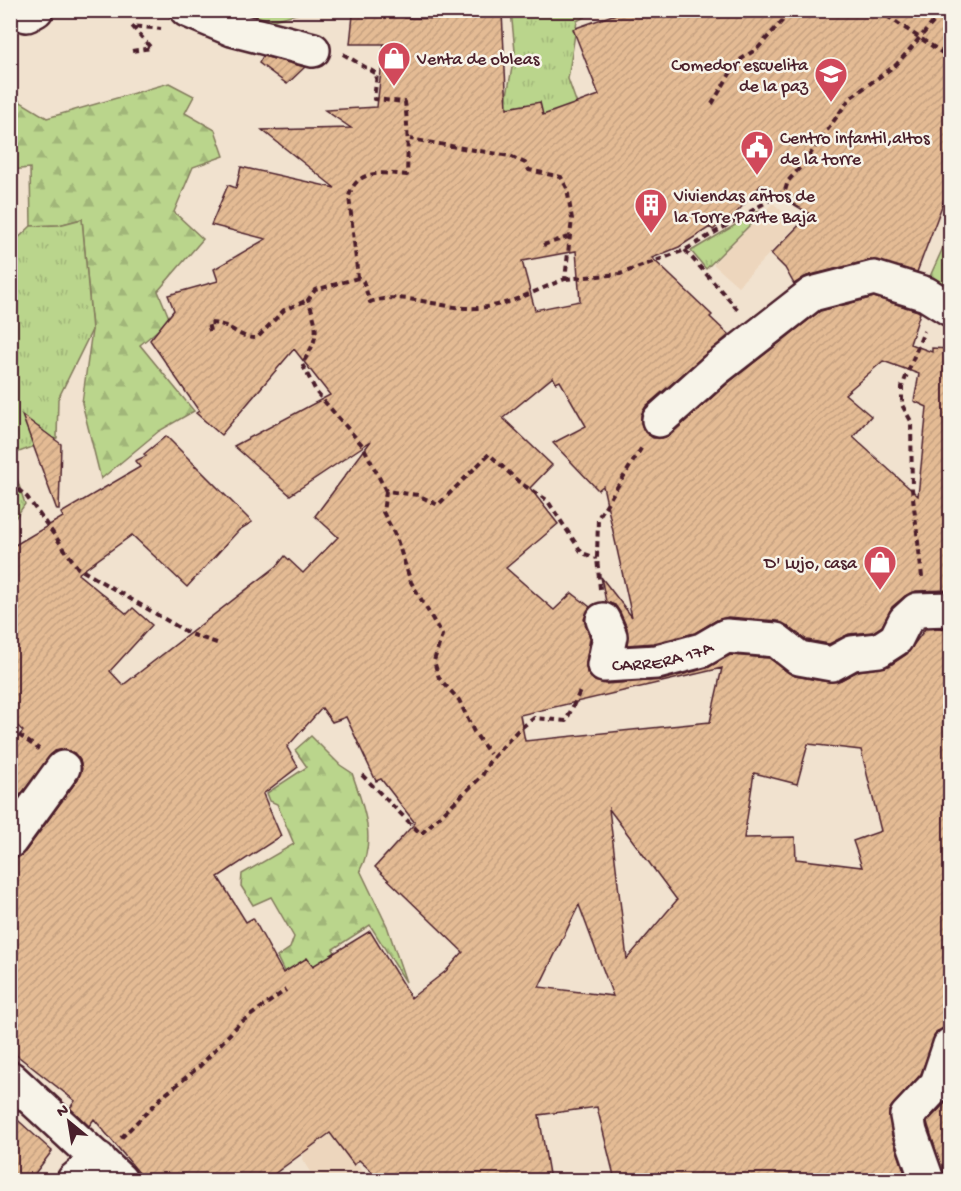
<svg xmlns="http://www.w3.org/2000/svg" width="961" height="1191" font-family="'Gochi Hand',sans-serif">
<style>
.built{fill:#edd6bd}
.forest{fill:url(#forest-firs);stroke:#827a5c;stroke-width:1.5}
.park{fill:url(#park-tufts);stroke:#827a5c;stroke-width:1.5}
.building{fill:url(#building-hatch);stroke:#4a1f2b;stroke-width:1.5;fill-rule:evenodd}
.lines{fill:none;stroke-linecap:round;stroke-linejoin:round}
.minor-casing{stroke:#4a1f2b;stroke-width:38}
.path{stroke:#4a1f2b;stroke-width:4;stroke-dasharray:6 4.5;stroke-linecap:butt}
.minor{stroke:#f7f3e8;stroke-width:33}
.labels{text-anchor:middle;stroke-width:5;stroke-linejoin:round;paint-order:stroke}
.poi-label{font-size:18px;fill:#4a1f2b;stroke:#f7f3e8;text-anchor:start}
.street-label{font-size:18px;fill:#4a1f2b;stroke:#f7f3e8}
</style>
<defs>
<pattern id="forest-firs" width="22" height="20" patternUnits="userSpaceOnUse" patternTransform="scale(1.5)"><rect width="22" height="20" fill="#bad58c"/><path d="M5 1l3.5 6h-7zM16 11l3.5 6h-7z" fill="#a1b679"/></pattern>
<pattern id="park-tufts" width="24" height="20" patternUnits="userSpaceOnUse" patternTransform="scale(1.5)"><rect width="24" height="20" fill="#bad58c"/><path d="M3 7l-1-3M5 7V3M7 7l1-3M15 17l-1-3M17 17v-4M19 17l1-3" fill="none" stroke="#a1b679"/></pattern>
<pattern id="building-hatch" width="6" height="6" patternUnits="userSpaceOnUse" patternTransform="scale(1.5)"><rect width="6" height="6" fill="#e4bb94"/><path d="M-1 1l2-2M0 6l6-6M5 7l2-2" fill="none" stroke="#c5a080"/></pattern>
</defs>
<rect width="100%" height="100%" fill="#f1e2cf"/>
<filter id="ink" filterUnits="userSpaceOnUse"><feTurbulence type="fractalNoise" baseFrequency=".0167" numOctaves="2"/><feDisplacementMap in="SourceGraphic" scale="12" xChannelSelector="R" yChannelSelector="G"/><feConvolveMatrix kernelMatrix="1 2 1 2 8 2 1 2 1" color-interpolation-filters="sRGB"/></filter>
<g filter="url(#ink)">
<g class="built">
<path d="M 773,203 L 797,225 L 738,286 L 713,264 Z"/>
<path d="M 331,1134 L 356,1163 L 370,1180 L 315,1180 L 302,1159 L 304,1152 Z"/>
</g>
<g class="forest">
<path d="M 247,11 L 307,11 L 255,25 Z"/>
<path d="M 169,83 L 194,96 L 185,113 L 215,130 L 224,156 L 193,167 L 174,212 L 203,239 L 158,291 L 170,320 L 140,345 L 194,411 L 159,431 L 101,479 L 82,403 L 92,330 L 82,219 L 59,225 L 31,226 L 30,168 L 11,170 L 11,96 L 47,118 Z"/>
<path d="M 946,241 L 950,245 L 950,300 L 927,283 Z"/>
<path d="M 311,736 L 340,765 L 352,773 C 363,805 377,839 360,870 L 387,926 L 406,982 L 370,925 L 333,949 L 355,985 L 291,986 L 277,957 L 290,948 L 294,937 L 271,897 L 253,905 L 241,886 L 242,874 L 294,844 L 277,804 L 270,801 L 267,793 L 307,767 L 295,750 Z"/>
</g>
<g class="park">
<path d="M 511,11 L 595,11 L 577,21 L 568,79 L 594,152 L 502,123 L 515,51 Z"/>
<path d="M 759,211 L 758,217 L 706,269 L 691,251 Z"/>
<path d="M 82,219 L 92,330 L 58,399 L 57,438 L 11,455 L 11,245 L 31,226 L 59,225 Z"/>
<path d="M 10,457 L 25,504 L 11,524 L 10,524 Z"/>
</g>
<g class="building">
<path d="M 375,10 L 401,10 L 405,18 L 449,19 L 450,17 L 502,13 L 507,108 L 540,102 L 543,115 L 599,95 L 573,29 L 627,10 L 951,10 L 951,182 L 917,272 L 870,260 L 807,276 L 794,284 L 785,268 L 771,254 L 810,214 L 761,185 L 731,219 L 726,219 L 713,230 L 710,227 L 679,247 L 652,258 L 712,315 L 710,317 L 729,335 L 646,406 L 641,415 L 641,423 L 645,432 L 653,438 L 662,438 L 671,434 L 728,383 L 820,311 L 874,297 L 918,311 L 920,313 L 910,344 L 932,352 L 932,348 L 951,349 L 951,590 L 916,591 L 905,596 L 892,607 L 882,626 L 873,632 L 849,634 L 829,644 L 807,640 L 778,621 L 728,617 L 717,620 L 695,633 L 654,643 L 627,645 L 627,628 L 620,612 L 615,605 L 606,602 L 601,577 L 632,617 L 603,486 L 598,490 L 553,443 L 586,426 L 560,381 L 556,383 L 553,377 L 503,418 L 552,465 L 530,488 L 558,524 L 506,568 L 554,610 L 572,593 L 590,607 L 584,619 L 590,638 L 586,662 L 587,673 L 595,681 L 605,684 L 662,680 L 707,668 L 730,655 L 769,658 L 795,676 L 829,682 L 841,680 L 858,671 L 889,666 L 907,654 L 925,629 L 951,628 L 951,1027 L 937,1031 L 921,1074 L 889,1111 L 892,1135 L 907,1180 L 615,1180 L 597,1107 L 539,1115 L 550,1180 L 381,1180 L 359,1160 L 354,1165 L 330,1133 L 266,1180 L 145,1180 L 94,1119 L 89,1126 L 70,1108 L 75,1101 L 10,1050 L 10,859 L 25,852 L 78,779 L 82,769 L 80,760 L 74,753 L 64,749 L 55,751 L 10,808 L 10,747 L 23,731 L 10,719 L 10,548 L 63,517 L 61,513 L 140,467 L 135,461 L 146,456 L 144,454 L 166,436 L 196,466 L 194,467 L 196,466 L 252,522 L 239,530 L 187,587 L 132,535 L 78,574 L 127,614 L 133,608 L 152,625 L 110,671 L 123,685 L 277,566 L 285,556 L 303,573 L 338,537 L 315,516 L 371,441 L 290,495 L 234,446 L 330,395 L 294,349 L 221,435 L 196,413 L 199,411 L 150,340 L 174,310 L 168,295 L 218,281 L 214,269 L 266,239 L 211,225 L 228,185 L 236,188 L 241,167 L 335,188 L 262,130 L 351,128 L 325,110 L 377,107 L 384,44 L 350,44 L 353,15 ZM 576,251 L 580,301 L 535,310 L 522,261 ZM 883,361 L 919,374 L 914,401 L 927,407 L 918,496 L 853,437 L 871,416 L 845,394 ZM 722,668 L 710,722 L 525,741 L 520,715 ZM 322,708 L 332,722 L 346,717 L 376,781 L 381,779 L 415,823 L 375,867 L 463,952 L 446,971 L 411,998 L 370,931 L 313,966 L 307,958 L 283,973 L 253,918 L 246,922 L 218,877 L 281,836 L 263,794 L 298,767 L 287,747 ZM 808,744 L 861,750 L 881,831 L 853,841 L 862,867 L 796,859 L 795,837 L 744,838 L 754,773 L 797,784 ZM 609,809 L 677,900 L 627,959 ZM 579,905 L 613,996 L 539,987 Z"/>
<path d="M 263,56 L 305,67 L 287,84 L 259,63 Z"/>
<path d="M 22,415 L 61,444 L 59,510 L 57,510 Z"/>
<path d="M 951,1097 L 951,1180 L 945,1180 L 927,1122 Z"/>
<path d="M 10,1113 L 52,1151 L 30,1180 L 10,1180 Z"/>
</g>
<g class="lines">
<defs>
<g id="minor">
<path d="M 187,10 L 232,29 L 313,50"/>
<path d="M 10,11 L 27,15 L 36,10"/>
<path d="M 659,420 L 716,369 L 812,294 L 874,278 L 926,294 L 950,309"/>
<path id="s1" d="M 603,620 L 610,636 L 604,665 L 657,662 L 702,650 L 726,636 L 776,640 L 799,658 L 832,664 L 852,653 L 879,650 L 896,639 L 905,621 L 917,610 L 950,609"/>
<path d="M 10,841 L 63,768"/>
<path d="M 10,1078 L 120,1180"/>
<path d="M 74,1180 L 99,1159"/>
<path d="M 927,1180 L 910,1132 L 907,1116 L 937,1084 L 950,1045"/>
</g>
</defs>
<use href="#minor" class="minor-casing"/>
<g class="path">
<path d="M 652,10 L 655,12"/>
<path d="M 878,10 L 950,58"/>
<path d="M 132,51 L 151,48 L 132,26 L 161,29"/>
<path d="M 343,54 L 377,74 L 374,99 L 405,102 C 408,127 408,150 407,175 C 384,173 357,168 349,196 L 358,278 L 363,281 L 370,302 C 406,290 441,310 477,308 C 509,306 536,290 565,279 L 572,219 L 567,188 L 561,177 L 529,170 L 525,163 L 510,156 L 410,139"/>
<path d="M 712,104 L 737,62 L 758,48 L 792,10"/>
<path d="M 543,245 L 568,237"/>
<path d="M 685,250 L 738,310"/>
<path d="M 358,278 L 315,290 L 308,300 C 319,329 319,338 302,364 L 317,393 L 363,446 L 386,491 L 418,495 L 438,505 L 489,454 L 520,483 L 547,500 L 582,553 L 597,558"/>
<path d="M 565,279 L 620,274 L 685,250 L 785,191 L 788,181 L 804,163 L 850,98 L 896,65 L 944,10"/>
<path d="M 210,331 L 208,323 C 232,322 237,339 257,338 L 284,310 L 308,300"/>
<path d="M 10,482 L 27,497 L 78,568 L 190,634 L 220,644"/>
<path d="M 386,491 L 383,512 L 396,537 L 411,582 L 442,635 L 434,661 L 439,678 L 459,700 L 474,732 L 490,754"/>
<path d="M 922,577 L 912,489 L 911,421 L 902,405 L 902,387 L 924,331"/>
<path d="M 600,589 L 597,558 L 598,518 L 642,447"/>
<path d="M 10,729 L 39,749"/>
<path d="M 362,775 L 421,834 L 482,776 L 489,762 L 517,731 L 534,718 L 566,721 L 581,689"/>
<path d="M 121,1138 L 161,1098 L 200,1066 L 240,1023 L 286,990"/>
</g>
<use href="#minor" class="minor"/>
</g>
</g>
<defs>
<symbol id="shop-pin" viewBox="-11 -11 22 30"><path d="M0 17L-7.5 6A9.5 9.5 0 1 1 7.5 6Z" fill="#d1495b" stroke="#f7f3e8"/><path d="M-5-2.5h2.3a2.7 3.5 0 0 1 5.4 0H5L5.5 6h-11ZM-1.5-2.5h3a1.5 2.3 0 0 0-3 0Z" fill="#fff"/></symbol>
<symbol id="school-pin" viewBox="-11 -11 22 30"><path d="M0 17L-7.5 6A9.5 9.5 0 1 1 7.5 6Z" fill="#d1495b" stroke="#f7f3e8"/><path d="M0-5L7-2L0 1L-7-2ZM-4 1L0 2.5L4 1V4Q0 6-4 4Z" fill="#fff"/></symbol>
<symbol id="civic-pin" viewBox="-11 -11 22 30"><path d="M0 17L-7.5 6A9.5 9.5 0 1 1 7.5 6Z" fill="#d1495b" stroke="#f7f3e8"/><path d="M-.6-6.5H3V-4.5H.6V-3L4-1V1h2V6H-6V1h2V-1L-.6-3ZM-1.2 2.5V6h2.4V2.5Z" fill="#fff"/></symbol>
<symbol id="building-pin" viewBox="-11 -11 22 30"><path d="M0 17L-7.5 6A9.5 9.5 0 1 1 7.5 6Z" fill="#d1495b" stroke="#f7f3e8"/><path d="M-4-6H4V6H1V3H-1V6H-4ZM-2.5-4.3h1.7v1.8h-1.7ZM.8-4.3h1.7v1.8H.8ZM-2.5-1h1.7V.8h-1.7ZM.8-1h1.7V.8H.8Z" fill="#fff"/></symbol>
</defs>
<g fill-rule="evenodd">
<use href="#shop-pin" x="375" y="39" width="38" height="52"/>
<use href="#school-pin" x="812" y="55" width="38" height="52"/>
<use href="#civic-pin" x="738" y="128" width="38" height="52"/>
<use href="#building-pin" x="632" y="186" width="38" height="52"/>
<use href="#shop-pin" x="861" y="543" width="38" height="52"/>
</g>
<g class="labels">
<g class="poi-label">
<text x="417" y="64">Venta de obleas</text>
<text x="808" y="70" text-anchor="end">Comedor escuelita<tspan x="808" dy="21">de la paz</tspan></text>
<text x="780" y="143">Centro infantil,altos<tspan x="780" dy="21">de la torre</tspan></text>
<text x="674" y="201">Viviendas añtos de<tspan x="674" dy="21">la Torre Parte Baja</tspan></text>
<text x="857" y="568" text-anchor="end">D' Lujo, casa</text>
</g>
<g class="street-label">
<text dy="6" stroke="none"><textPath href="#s1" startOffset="106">CARRERA 17A</textPath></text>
</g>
</g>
<rect width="961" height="1191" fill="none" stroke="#f7f3e8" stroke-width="36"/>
<rect x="18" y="18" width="925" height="1155" fill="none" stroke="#4a1f2b" stroke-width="2" filter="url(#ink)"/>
<g transform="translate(69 1122) rotate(330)" stroke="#f7f3e8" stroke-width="4.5" paint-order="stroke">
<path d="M0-4.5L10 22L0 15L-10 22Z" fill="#4a1f2b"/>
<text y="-9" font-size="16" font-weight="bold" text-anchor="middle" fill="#4a1f2b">N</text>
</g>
</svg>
